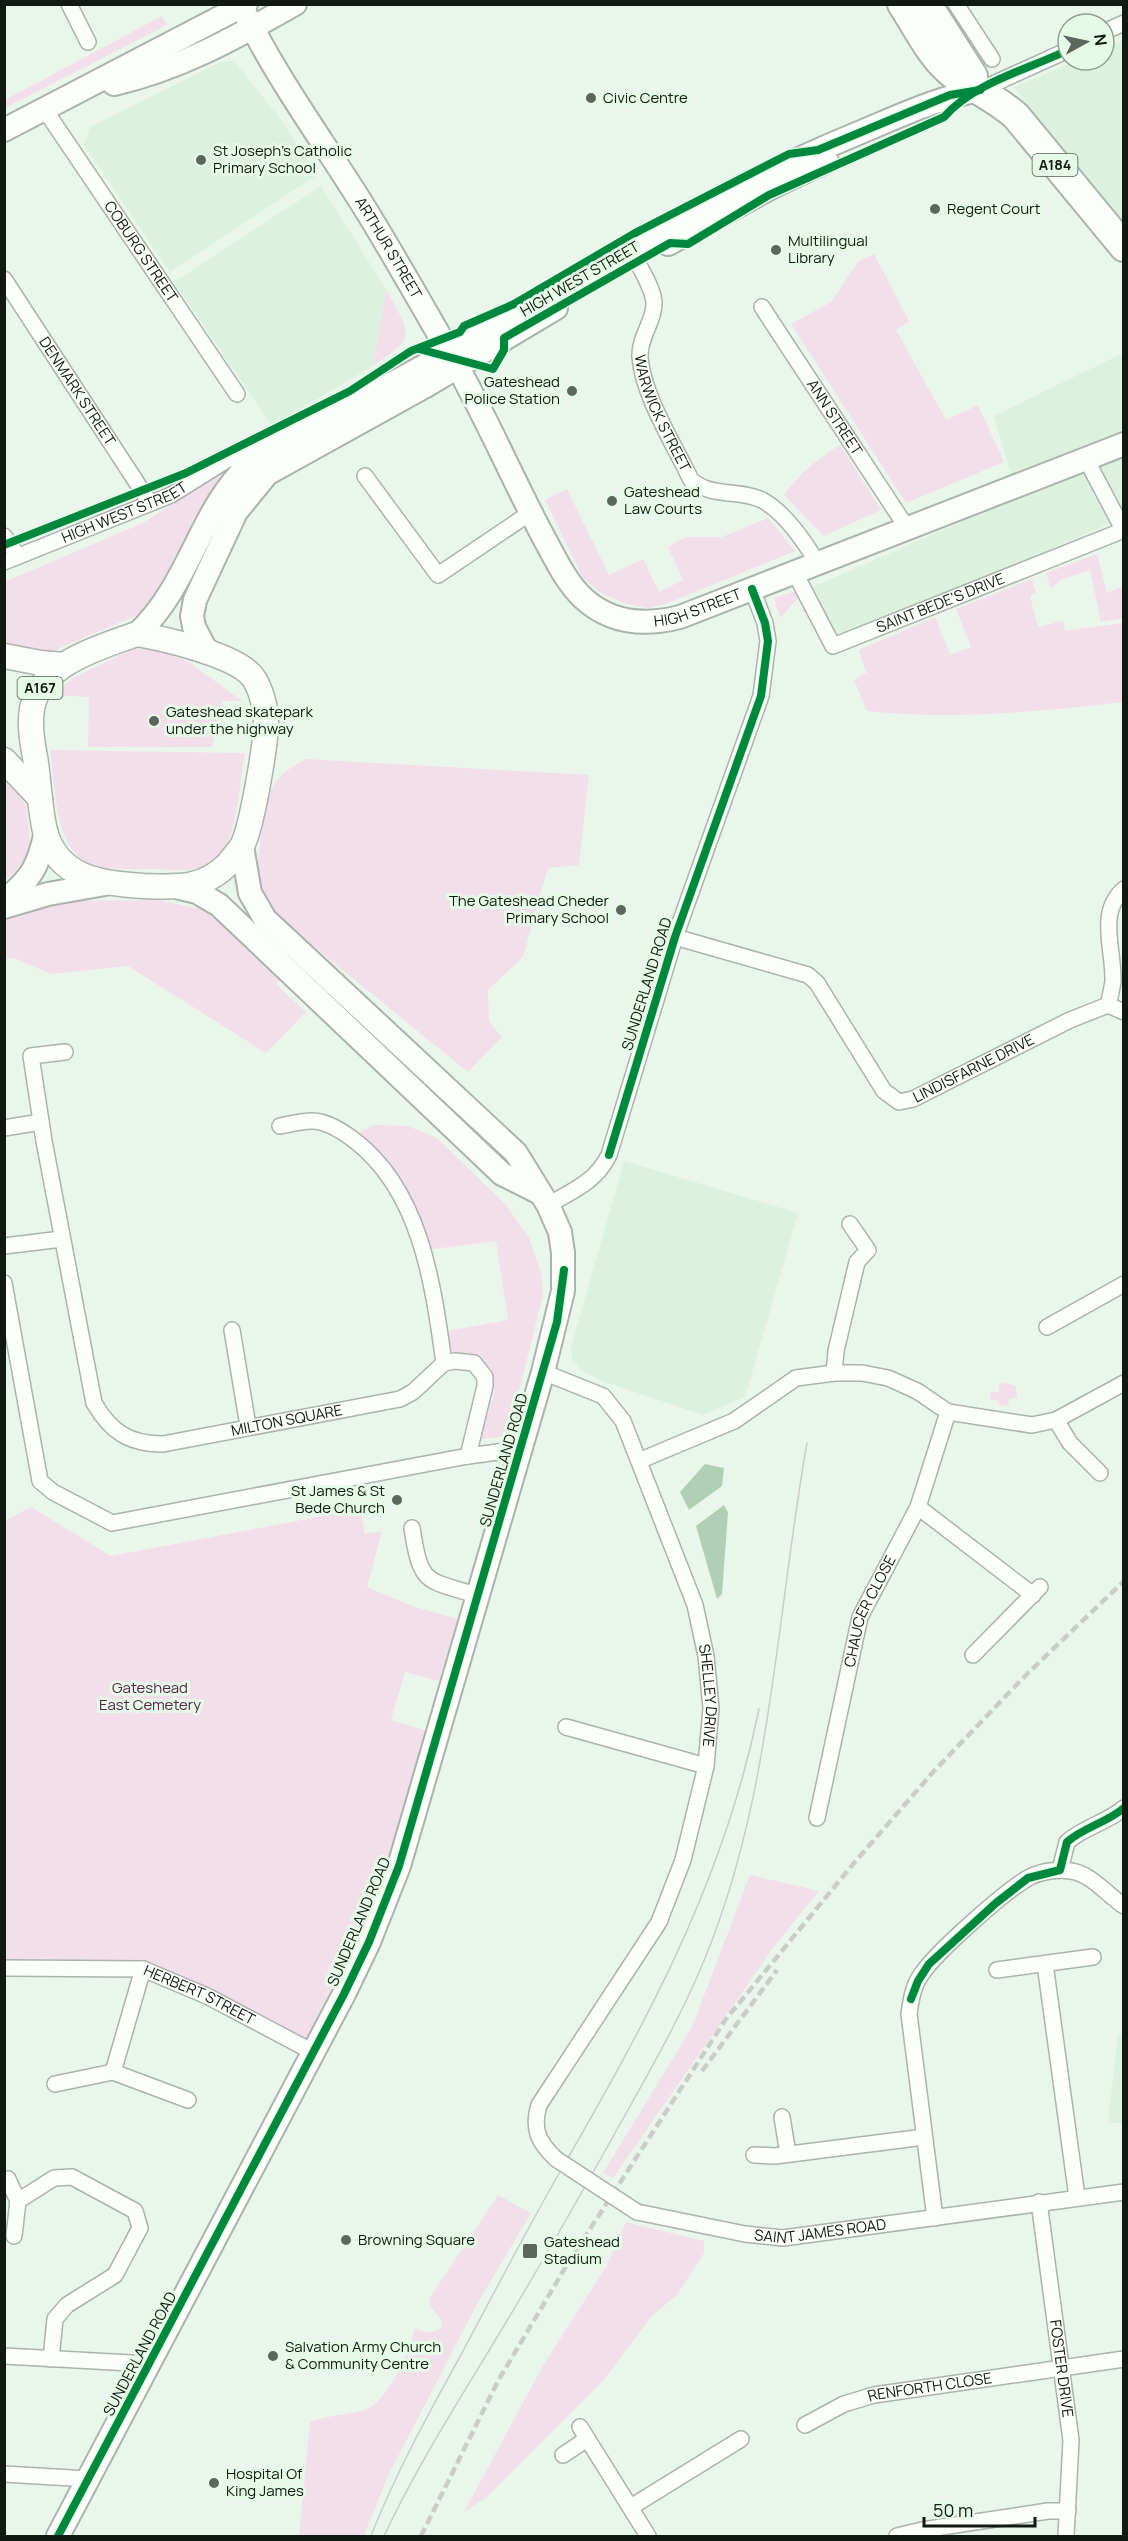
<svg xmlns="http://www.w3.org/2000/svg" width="1128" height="2541" font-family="Manrope,sans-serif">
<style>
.built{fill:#dcf1e0}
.green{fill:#f3dfea}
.water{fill:#b0d0b5}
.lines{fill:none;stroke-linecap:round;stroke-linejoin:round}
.street-casing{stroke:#aab3ac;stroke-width:18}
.secondary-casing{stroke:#aab3ac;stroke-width:26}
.primary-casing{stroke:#aab3ac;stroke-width:27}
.highway-casing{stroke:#aab3ac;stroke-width:32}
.street{stroke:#fcfefc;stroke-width:15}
.secondary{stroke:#fcfefc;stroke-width:22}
.primary{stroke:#fcfefc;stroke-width:24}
.highway{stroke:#fcfefc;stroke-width:28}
.tram{stroke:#caccca;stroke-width:1.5}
.rail{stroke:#caccca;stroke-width:4.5;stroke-dasharray:9 4.5;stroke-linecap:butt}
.street-bridge-casing{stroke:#aab3ac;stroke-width:18;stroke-linecap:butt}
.street-bridge{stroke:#fcfefc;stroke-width:15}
.cycleway-casing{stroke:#e5fbe8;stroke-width:11}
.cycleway{stroke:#00873e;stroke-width:8}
.poi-dot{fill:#5d665e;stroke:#e5fbe8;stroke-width:2}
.labels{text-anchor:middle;stroke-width:6;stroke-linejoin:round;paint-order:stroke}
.shield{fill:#e5fbe8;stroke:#515d52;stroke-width:1.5}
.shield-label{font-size:14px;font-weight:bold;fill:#111912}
.poi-label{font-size:15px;fill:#111912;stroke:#e5fbe8;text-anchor:start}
.street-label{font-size:15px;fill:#111912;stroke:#e5fbe8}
.park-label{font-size:15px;fill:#592348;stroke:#e5fbe8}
</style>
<rect width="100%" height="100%" fill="#eaf6ec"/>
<g class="built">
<path d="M 1123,40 L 1123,225 L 1014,87 L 1078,60 L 1104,60 L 1104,49 Z"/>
<path d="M 234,61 L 282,121 L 317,175 L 170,272 L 84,145 L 90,127 L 220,62 Z"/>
<path d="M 321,186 L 386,289 L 373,366 L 272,426 L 174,282 Z"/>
<path d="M 1123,353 L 1123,518 L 838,639 L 813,587 L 1020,496 L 1010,472 L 994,416 Z"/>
<path d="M 624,1161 L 798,1213 L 745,1397 L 703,1415 L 602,1381 L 581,1370 L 572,1358 L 571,1348 Z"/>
<path d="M 1123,2033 L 1123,2123 L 1108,2123 L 1118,2035 Z"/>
</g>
<g class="green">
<path d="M 162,16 L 167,25 L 5,108 L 5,100 Z"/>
<path d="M 874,254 L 909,321 L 896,330 L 946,420 L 978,405 L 1004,462 L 906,503 L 791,324 L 831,302 L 858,262 Z"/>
<path d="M 386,289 C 410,335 419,335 373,366 Z"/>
<path d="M 840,445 L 881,510 L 824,536 L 784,495 C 800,473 817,459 840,445 Z"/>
<path d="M 235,462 L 165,586 L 140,614 L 48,653 L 5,646 L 4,582 L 143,523 Z"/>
<path d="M 567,489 L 609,575 L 643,559 L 659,592 L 683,580 L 668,547 L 685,537 L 722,537 L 768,518 L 795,551 L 666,604 L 649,608 L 626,604 L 601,593 L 583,578 L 545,500 Z"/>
<path d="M 1097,554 L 1107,593 L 1123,586 L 1123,618 L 1101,622 L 1090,570 L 1060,580 L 1051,589 L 1046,573 Z"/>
<path d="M 1032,579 L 1036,592 L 1030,596 L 1038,627 L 1063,621 L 1065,631 L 1123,623 L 1123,702 C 1038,712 953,720 867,711 L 854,680 L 866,673 L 859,650 L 935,617 L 950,655 L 971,647 L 956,609 Z"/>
<path d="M 796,591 L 799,597 L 780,618 L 774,598 Z"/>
<path d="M 133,649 L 161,650 L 189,662 L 242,701 L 223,701 L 212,747 L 88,747 L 89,697 L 52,695 L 73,678 Z"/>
<path d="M 50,750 L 245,753 C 240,778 237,838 220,855 C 202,874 179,870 155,869 C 138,869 118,870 100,867 C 53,859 56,787 50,750 Z"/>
<path d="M 306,759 L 589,775 L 579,865 L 548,868 L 523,957 L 488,990 L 489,1021 L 502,1037 L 468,1072 L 281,920 C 272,910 262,899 258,885 C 255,873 265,800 271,789 C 280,773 292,767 306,759 Z"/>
<path d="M 4,775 L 26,805 L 31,850 L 12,875 L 5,880 Z"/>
<path d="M 157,900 L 206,910 L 281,979 L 276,984 L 306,1012 L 266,1053 L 128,966 L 51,974 L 14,958 L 5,959 L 5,921 L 65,901 Z"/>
<path d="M 373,1125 L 408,1126 L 437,1138 L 506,1205 L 529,1238 L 541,1273 L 543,1295 L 511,1424 L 506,1434 L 500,1437 L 480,1439 L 495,1391 L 491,1369 L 474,1356 L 446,1358 L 443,1332 L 508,1320 L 496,1241 L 426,1250 L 374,1150 L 359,1133 Z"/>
<path d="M 1008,1383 L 1016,1386 L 1017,1398 L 1009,1399 L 1008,1406 L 999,1405 L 999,1401 L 990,1399 L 990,1392 L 998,1392 L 999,1384 Z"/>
<path d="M 31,1507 L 111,1556 L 360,1509 L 365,1534 L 382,1531 L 367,1587 L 412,1606 L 458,1619 L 439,1681 L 405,1672 L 391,1720 L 435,1733 L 396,1866 L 312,2047 L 160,1970 L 5,1963 L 4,1521 Z"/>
<path d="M 750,1875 L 819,1891 L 773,1948 L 613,2178 L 603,2173 L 692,2027 Z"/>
<path d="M 498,2195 L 531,2213 L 476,2306 L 388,2476 L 364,2536 L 299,2536 L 310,2422 C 328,2415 347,2415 365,2410 C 387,2404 410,2350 415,2328 C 426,2333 432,2335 442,2327 L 442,2321 L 432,2309 L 429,2299 Z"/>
<path d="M 626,2222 L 704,2241 L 704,2253 L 677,2295 L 651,2317 L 602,2382 L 487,2497 L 464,2512 L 544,2364 L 606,2267 Z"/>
</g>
<g class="water">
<path d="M 705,1464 L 724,1468 L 722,1486 L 689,1510 L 680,1492 Z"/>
<path d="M 724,1505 L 728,1512 L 722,1594 L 717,1599 L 696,1526 Z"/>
</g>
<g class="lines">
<defs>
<g id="street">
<path d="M 69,4 L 88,42"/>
<path d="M 956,4 L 992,59"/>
<path d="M 1104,32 L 1124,23"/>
<path d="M 980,90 L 1068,50"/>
<path id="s1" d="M 45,110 L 237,394"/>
<path id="s2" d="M 617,256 L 637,261 C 643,274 654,290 654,304 C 654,322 639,337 640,357 C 643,396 674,444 691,480 C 712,498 740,489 762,500 C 786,513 805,542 818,564"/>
<path id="s3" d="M 4,279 L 150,503"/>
<path id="s4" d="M 762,307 L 907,528"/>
<path d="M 1086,459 L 1124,531"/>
<path d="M 365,476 L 438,575 L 530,513"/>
<path d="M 4,536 L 18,556"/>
<path id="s5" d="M 4,562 L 171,495 L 227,460 L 265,448"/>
<path id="s6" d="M 795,573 L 833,646 L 1124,530"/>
<path id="s7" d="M 675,937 L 808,975 L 817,983 L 884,1091 L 899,1102 L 913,1099 L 1070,1020 L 1108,1005 C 1110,997 1112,989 1113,981 C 1114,950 1097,912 1124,889"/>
<path d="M 1108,1005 L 1124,1012"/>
<path id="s8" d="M 65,1052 L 31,1056 L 44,1141 L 94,1403 C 111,1432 129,1444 163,1444 L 400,1399 L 413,1392 L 444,1363 C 433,1284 421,1191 354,1140 C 342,1131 327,1121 312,1121 C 302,1121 290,1124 280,1126"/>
<path d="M 4,1128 L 41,1122"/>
<path d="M 548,1205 C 572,1191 596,1182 609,1155 L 675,937 L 761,696 L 768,641 L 765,623 L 752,589"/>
<path d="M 4,1246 L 62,1239"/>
<path d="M 4,1283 L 40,1481 L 53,1492 L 112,1523 L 468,1456 L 520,1449"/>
<path d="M 1047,1327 L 1124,1284"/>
<path d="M 232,1330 L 248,1426"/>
<path d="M 444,1363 L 455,1361 L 474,1363 L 485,1377 L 485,1386 L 468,1456"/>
<path id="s9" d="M 543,1372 L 603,1396 L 623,1421 L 695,1605 L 706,1656 L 711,1708 L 706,1766 L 683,1860 L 659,1922 L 539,2105 C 532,2129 538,2142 556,2159"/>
<path d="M 834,1373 L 836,1351 L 857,1262 L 868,1250 L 850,1224"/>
<path d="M 1056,1420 L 1070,1443 L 1100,1473"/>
<path d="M 641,1460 L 734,1421 L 796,1378 L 834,1373 L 862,1373 L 888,1378 L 917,1391 L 948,1412 L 1032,1425 L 1056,1420 L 1124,1383"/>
<path d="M 918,1507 L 1033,1595"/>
<path d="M 412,1528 C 421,1586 425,1579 479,1596"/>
<path d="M 973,1655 L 1040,1587"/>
<path d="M 566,1727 L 706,1766"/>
<path id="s10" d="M 817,1818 L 860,1617 L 918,1507 L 948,1412"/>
<path d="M 1060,1870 L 1067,1842 C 1084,1827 1106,1823 1124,1808"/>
<path d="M 1045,1964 L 1077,2197"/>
<path id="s11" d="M 4,1968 L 143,1969 L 207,1996 L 313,2052"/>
<path d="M 997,1970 L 1093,1957"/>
<path d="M 113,2072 L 143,1969"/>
<path d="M 55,2084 L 113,2072 L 188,2100"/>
<path d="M 782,2117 L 788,2154"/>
<path d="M 754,2155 L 775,2156 L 924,2137"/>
<path d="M 8,2179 L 18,2201"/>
<path id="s12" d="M 1039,2202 L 1071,2440 L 1066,2536"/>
<path id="s13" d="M 637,2212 L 745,2234 L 783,2238 L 1124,2192"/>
<path d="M 935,2218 L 909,2014 C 911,2000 913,1986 921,1975 C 935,1953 1007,1889 1030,1877 C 1042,1871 1058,1869 1071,1871 C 1092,1874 1107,1895 1124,1906"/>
<path d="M 14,2236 L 18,2201 L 54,2178 L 72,2177 L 135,2211 L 140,2228 L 115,2275 L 67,2305 L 55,2319 L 51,2359"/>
<path d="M 4,2356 L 149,2364"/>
<path id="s14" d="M 805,2425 L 844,2404 L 874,2395 L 1124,2359"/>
<path d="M 580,2427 L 648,2536"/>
<path d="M 563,2455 L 587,2439"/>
<path d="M 4,2474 L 88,2479"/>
<path d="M 631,2507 L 741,2439"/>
<path d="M 897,2536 L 922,2530 L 1048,2511 L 1068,2511"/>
</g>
<g id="secondary">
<path id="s15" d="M 242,7 C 277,80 327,146 369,215 C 400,266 429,317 458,368 C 489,423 514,482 544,538 C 555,558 566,582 583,598 C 611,624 645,626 680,617 L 1124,444"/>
<path d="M 114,84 C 181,69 236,37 295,4"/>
<path d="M 4,130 L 246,4"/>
<path d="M 668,244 L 772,187 L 827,161"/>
<path d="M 137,634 C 191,584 200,507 251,463 C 268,448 288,439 308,429 C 341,411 375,393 408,375 C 556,293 698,199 854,135 C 895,118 936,98 980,90"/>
<path d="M 207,652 L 194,627 L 192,616 L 195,600 L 236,512 L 267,474 L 424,387 L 556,308"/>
<path d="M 180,888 L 197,892 L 219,905 L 502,1174 L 540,1193"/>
<path d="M 4,901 C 32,878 38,867 46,832"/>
<path d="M 4,907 L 48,894 L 105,884"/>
<path d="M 58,2536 L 344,1994 L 369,1942 L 399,1866 L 543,1372 L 563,1291 L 563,1253 L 560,1232 L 548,1205 L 516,1153 L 265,919 L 250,893 L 242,846"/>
</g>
<g id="primary">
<path d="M 137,634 C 165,639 226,653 248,672 C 259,681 265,704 266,718 C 267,740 252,827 242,846 C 238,852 232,859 228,864 C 202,890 176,887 143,886 C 101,883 58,879 45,831 C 40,809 39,785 36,763 C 33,746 29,727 32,709 C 39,664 100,647 137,634 Z"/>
<path d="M 4,656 L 41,663 L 64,665"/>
<path d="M 4,760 L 40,798"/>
</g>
<g id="highway">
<path d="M 902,4 C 917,27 932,59 954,75 C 975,89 997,99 1016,116 L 1124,247"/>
<path d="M 927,4 L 973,76"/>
</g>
</defs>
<use href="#street" class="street-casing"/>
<use href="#secondary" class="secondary-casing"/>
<use href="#primary" class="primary-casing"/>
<use href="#highway" class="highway-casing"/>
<use href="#street" class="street"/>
<use href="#secondary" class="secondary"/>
<use href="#primary" class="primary"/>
<use href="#highway" class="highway"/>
<g class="tram">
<path d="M 371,2536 C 396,2472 430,2411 463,2351 C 493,2295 522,2239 553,2184 C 642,2030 723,1886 759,1709"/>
<path d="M 384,2536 C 420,2460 462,2396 505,2324 C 546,2256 585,2187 624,2117 C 652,2067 681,2016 703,1963 C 772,1799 776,1616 807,1443"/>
</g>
<g class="rail">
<path d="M 702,2071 L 777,1970"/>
<path d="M 421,2536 L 498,2381 L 568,2263 L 726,2019 L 854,1863 L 934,1771 L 1026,1675 L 1124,1581"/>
</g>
<defs>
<path id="street-bridge" d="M 556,2159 L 637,2212"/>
</defs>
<use href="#street-bridge" class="street-bridge-casing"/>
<use href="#street-bridge" class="street-bridge"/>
<defs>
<g id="cycleway">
<path d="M 419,349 L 493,369 L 504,350 L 504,338 L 670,243 L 688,244 L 769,195 L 944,117 C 975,82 1027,70 1068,50"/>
<path d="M 4,545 L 186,473 L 350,391 L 411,351 L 460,332 L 464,326 L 514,304 L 637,232 L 789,154 L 818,150 L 950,95 L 980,90"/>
<path d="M 609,1155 L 675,937 L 761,696 L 768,641 L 765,623 L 752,589"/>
<path d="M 911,1999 L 918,1981 L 929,1964 L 996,1903 L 1028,1878 L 1060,1870 L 1067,1842 C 1084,1827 1106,1823 1124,1808"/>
<path d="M 58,2536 L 344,1994 L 369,1942 L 399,1866 L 557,1322 L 564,1270"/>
</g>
</defs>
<use href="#cycleway" class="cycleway-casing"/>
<use href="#cycleway" class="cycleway"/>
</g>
<g class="poi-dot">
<circle cx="591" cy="98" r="6"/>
<circle cx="201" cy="160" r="6"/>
<circle cx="935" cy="209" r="6"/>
<circle cx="776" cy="250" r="6"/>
<circle cx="572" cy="391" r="6"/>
<circle cx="612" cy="501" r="6"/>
<circle cx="154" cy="721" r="6"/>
<circle cx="621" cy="910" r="6"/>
<circle cx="397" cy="1500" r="6"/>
<circle cx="346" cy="2240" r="6"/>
<rect x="522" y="2243" width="16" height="16" rx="3"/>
<circle cx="273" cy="2356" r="6"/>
<circle cx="214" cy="2483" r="6"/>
</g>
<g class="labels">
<g class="shield">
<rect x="1032.5" y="154" width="45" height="22" rx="4.5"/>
<rect x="17.5" y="677" width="45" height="22" rx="4.5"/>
</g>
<g class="shield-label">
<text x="1055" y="170">A184</text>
<text x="40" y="693">A167</text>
</g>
<g class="poi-label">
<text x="603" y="103">Civic Centre</text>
<text x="213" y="156">St Joseph's Catholic<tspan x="213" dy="17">Primary School</tspan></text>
<text x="947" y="214">Regent Court</text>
<text x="788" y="246">Multilingual<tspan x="788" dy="17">Library</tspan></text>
<text x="560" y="387" text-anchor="end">Gateshead<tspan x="560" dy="17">Police Station</tspan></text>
<text x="624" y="497">Gateshead<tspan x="624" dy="17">Law Courts</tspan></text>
<text x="166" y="717">Gateshead skatepark<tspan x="166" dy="17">under the highway</tspan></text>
<text x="609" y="906" text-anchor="end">The Gateshead Cheder<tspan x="609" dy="17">Primary School</tspan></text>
<text x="385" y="1496" text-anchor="end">St James &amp; St<tspan x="385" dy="17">Bede Church</tspan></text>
<text x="358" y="2245">Browning Square</text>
<text x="544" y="2247">Gateshead<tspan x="544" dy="17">Stadium</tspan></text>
<text x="285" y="2352">Salvation Army Church<tspan x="285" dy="17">&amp; Community Centre</tspan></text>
<text x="226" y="2479">Hospital Of<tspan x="226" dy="17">King James</tspan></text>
</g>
<g class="street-label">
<text dy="5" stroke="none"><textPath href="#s15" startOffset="282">ARTHUR STREET</textPath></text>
<text dy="5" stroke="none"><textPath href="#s1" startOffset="171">COBURG STREET</textPath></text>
<text transform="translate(580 279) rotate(-30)" y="5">HIGH WEST STREET</text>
<text dy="5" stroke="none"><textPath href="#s3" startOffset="134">DENMARK STREET</textPath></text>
<text dy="5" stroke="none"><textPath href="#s2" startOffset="183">WARWICK STREET</textPath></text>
<text dy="5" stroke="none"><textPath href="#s4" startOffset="132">ANN STREET</textPath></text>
<text dy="5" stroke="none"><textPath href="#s5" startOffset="130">HIGH WEST STREET</textPath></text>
<text dy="5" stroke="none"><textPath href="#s6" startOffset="198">SAINT BEDE'S DRIVE</textPath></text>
<text dy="5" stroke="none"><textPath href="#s15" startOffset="806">HIGH STREET</textPath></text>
<text transform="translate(647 984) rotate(-73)" y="5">SUNDERLAND ROAD</text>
<text dy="5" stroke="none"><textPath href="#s7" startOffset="378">LINDISFARNE DRIVE</textPath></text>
<text dy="5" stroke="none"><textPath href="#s8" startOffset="598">MILTON SQUARE</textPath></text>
<text transform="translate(504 1460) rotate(-74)" y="5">SUNDERLAND ROAD</text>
<text dy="5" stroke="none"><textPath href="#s10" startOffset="214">CHAUCER CLOSE</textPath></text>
<text dy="5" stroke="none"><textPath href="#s9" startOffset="386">SHELLEY DRIVE</textPath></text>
<text transform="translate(359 1922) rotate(-67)" y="5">SUNDERLAND ROAD</text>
<text dy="5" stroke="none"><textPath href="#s11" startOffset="201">HERBERT STREET</textPath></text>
<text dy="5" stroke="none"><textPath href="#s13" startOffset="186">SAINT JAMES ROAD</textPath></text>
<text transform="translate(140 2354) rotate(-62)" y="5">SUNDERLAND ROAD</text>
<text dy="5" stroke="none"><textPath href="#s12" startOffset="168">FOSTER DRIVE</textPath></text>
<text dy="5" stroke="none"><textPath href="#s14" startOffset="132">RENFORTH CLOSE</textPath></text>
</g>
<g class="park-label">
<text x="150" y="1693">Gateshead<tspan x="150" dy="17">East Cemetery</tspan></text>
</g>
</g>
<rect width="1128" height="2541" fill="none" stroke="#111912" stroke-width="12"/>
<g transform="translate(1086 42) rotate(82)"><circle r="28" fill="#e5fbe8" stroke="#90a192" stroke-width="1.5"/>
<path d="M0-4.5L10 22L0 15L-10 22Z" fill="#5d665e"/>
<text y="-9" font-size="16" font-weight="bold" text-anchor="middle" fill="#111912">N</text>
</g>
<path d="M924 2517v9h111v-9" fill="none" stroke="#111912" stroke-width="3"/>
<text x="933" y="2517" font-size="18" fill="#111912" stroke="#e5fbe8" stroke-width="4.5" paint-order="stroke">50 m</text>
</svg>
